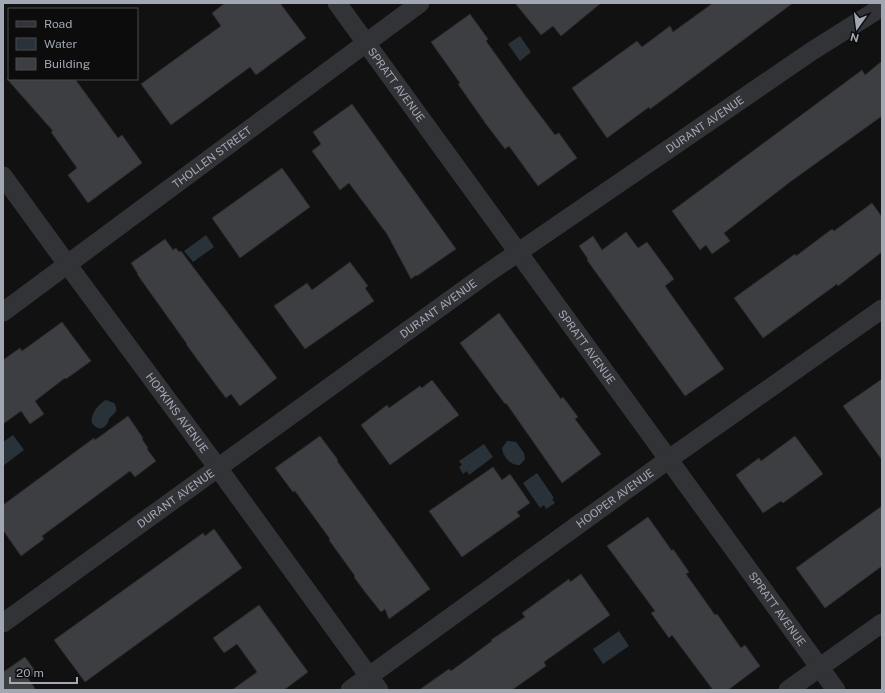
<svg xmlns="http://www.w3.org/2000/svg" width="885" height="693" font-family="'Public Sans',sans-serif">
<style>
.water{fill:#293238}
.building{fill:#3d3e42;stroke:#2b2b2e}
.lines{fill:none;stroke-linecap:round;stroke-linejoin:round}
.minor{stroke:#323337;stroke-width:19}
.labels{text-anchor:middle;stroke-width:4;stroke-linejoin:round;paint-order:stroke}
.street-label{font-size:11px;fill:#a2a8b3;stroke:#0c0c0d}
</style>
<rect width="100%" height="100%" fill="#111112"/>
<g class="water">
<path d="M 520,36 L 531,52 L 520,61 L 508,44 Z"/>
<path d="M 206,235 L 214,247 L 193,262 L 184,251 Z"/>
<path d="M 106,400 L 114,403 C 120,413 113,413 109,419 C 108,421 108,424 106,425 C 102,431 95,428 92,423 C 90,415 98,404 106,400 Z"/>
<path d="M 13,435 L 24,450 L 3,466 L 3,442 Z"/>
<path d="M 507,441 L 516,442 L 524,453 L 525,459 L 520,465 C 511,466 503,457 502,448 Z"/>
<path d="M 484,444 L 493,457 L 469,475 L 467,471 L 463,474 L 459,467 L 462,465 L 459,461 Z"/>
<path d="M 537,473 L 554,498 L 552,499 L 555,503 L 546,509 L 544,505 L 540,508 L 523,483 Z"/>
<path d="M 619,631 L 629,646 L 603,664 L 593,649 Z"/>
</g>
<g class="building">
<path d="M 225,3 L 280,3 L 306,38 L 256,75 L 250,67 L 171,125 L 141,84 L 221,26 L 212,13 Z"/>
<path d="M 515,3 L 601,3 L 561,36 L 553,26 L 541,35 Z"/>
<path d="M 713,3 L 793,3 L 676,90 L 650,109 L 649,107 L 607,138 L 572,88 L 637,41 L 642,47 L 670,26 L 673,32 Z"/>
<path d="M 470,14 L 488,39 L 486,41 L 524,94 L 555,135 L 559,133 L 577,158 L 538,186 L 509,146 L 505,149 L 486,124 L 458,84 L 460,83 L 431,42 Z"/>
<path d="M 882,61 L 882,116 L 790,182 L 724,233 L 730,241 L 712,254 L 706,245 L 700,250 L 672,211 L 862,70 L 865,75 Z"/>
<path d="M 7,79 L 75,79 L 118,138 L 122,135 L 142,163 L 88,203 L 68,175 L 77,168 L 51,132 L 53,131 Z"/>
<path d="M 352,104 L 456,249 L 417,276 L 416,275 L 411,279 L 387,234 L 349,183 L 340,190 L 312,151 L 321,144 L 313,132 Z"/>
<path d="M 282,168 L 310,207 L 240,258 L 212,218 Z"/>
<path d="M 872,203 L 882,217 L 882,252 L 838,286 L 837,284 L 763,338 L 734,298 L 795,254 L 796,256 L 832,229 L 834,231 Z"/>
<path d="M 626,232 L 638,248 L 647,242 L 674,279 L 665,286 L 724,369 L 685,396 L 587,260 L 588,259 L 579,246 L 593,236 L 602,250 Z"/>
<path d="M 165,239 L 173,250 L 176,248 L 179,252 L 181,251 L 277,378 L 240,406 L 231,394 L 226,398 L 216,385 L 186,344 L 187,344 L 137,274 L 138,274 L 131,263 Z"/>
<path d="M 350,262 L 368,286 L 365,288 L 374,301 L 305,349 L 274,306 L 307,283 L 312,290 Z"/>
<path d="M 499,313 L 561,399 L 563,397 L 578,417 L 575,419 L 601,454 L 562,483 L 506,403 L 505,404 L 460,343 Z"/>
<path d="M 62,322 L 91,361 L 66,379 L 65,378 L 35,401 L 44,414 L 30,424 L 21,411 L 3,424 L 3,360 L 20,348 L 22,351 Z"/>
<path d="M 882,379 L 882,460 L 843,406 Z"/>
<path d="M 432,380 L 459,415 L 390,465 L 361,425 L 387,405 L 389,408 L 420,386 L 422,388 Z"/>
<path d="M 128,416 L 143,438 L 142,439 L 148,448 L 147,449 L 156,461 L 135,477 L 130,471 L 42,536 L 44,539 L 21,556 L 3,530 L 3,505 L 94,438 L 95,440 Z"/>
<path d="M 320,436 L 338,460 L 337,461 L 430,589 L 389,619 L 385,609 L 381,612 L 365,592 L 354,577 L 355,576 L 329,540 L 330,539 L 295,491 L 293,492 L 275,468 Z"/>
<path d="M 795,436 L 823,474 L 783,503 L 781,501 L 763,513 L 736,475 L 759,458 L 761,461 Z"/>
<path d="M 493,467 L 502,480 L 510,474 L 530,503 L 517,512 L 520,516 L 462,557 L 429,511 Z"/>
<path d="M 882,506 L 882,566 L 825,608 L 796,568 Z"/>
<path d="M 648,517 L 672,551 L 673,549 L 689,572 L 686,574 L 715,615 L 717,614 L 741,648 L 745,645 L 760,666 L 728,690 L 713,690 L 672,635 L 669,638 L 651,613 L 655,611 L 607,546 Z"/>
<path d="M 214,529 L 242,568 L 85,682 L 54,640 L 203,533 L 205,536 Z"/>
<path d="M 581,574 L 610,615 L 544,662 L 546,666 L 512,690 L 419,690 L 449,669 L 451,671 L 492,641 L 491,640 L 525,617 L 522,613 L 569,579 L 570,582 Z"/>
<path d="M 259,605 L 308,672 L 284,690 L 232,690 L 257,672 L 237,644 L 224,653 L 213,638 Z"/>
<path d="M 25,657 L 36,672 L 28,678 L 36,690 L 3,690 L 3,672 Z"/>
</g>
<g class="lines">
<g class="minor">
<path id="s1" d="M 337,3 L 836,690"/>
<path id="s2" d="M 3,176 L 67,264 L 218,468 L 379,690"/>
<path id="s3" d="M 3,312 L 420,3"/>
<path id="s4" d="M 3,623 L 482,277 L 812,51 L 882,7"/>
<path id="s5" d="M 350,690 L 669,459 L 882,309"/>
<path d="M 788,690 L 882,623"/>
</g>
</g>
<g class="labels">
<g class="street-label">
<text dy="4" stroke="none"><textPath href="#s1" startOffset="101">SPRATT AVENUE</textPath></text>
<text dy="4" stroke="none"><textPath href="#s4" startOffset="861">DURANT AVENUE</textPath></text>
<text dy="4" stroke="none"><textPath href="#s3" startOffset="260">THOLLEN STREET</textPath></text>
<text dy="4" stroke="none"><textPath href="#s4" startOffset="537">DURANT AVENUE</textPath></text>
<text dy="4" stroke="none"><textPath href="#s1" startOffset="425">SPRATT AVENUE</textPath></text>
<text dy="4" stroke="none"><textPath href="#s2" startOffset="294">HOPKINS AVENUE</textPath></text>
<text dy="4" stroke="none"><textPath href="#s4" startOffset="213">DURANT AVENUE</textPath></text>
<text dy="4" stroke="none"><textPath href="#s5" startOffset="327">HOOPER AVENUE</textPath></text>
<text dy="4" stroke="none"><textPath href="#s1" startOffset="749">SPRATT AVENUE</textPath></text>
</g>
</g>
<rect width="885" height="693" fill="none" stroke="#a2a8b3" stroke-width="8"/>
<rect x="8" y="8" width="130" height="72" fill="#0c0c0d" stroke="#484a4f"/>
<rect x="16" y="21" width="20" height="6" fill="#323337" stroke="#484a4f"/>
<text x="44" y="28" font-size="12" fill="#a2a8b3">Road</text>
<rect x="16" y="38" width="20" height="12" fill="#293238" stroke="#484a4f"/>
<text x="44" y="48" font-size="12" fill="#a2a8b3">Water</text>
<rect x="16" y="58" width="20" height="12" fill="#3d3e42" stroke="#484a4f"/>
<text x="44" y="68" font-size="12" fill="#a2a8b3">Building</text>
<g transform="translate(857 28) rotate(194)" stroke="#0c0c0d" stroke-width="3" paint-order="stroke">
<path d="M0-3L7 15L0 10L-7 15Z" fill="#a2a8b3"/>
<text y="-6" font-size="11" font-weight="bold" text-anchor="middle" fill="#a2a8b3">N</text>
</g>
<path d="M10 677v6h67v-6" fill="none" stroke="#a2a8b3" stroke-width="2"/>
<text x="16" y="677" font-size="12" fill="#a2a8b3" stroke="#0c0c0d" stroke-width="3" paint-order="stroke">20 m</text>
</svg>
